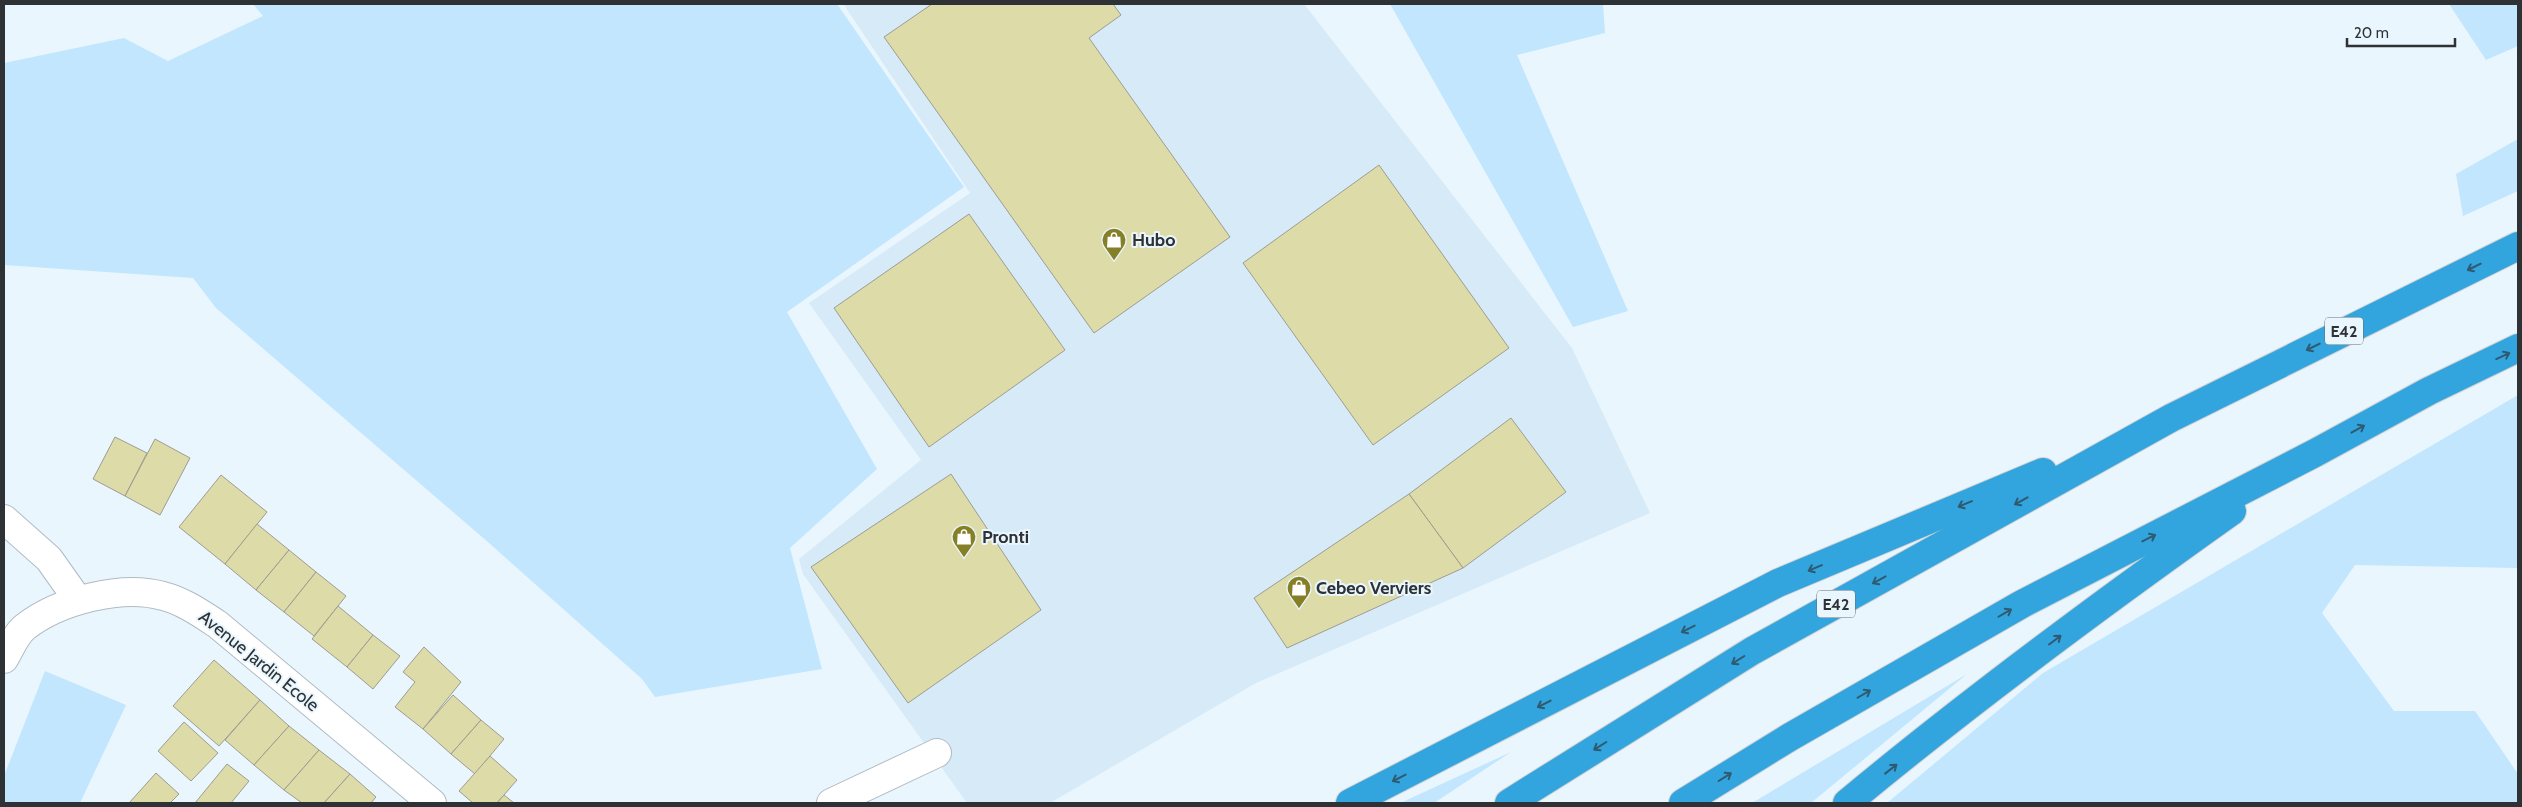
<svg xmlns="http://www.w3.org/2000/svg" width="2522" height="807" font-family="Cabin,sans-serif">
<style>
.built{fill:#d7eaf7}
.green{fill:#c2e6fd}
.building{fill:#dddba8;stroke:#9d9c91}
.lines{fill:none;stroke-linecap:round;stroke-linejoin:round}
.minor-casing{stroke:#b0bbc3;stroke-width:30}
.highway-casing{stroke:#d1d2d3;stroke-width:30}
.minor{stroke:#fff;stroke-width:28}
.highway{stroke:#32a4de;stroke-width:28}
.oneway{stroke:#2f5a70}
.labels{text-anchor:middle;stroke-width:4;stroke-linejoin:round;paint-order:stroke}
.shield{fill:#e9f6fe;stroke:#666d71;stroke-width:1}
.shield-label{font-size:16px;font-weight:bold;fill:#2e3235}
.poi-label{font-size:18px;font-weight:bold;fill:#2e3235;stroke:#e9f6fe;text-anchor:start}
.street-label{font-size:18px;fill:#2e3235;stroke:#e9f6fe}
</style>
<rect width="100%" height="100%" fill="#e9f6fe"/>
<path class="built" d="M 845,4 L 1304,4 L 1572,348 L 1650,513 L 1256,683 L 1050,803 L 967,803 L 803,574 L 799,559 L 921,460 L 809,303 L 970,193 L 844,5 Z"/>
<g class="green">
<path d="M 253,4 L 837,4 L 964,187 L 787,312 L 877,469 L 790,548 L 822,669 L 655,697 L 642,679 L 489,543 L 216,308 L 193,278 L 4,265 L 4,63 L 124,38 L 168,61 L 263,16 Z"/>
<path d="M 1390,4 L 1603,4 L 1605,33 L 1517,55 L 1628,311 L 1573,327 Z"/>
<path d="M 2449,4 L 2518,4 L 2518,46 L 2486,60 Z"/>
<path d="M 2518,139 L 2518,191 L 2463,216 L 2456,174 Z"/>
<path d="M 2518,395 L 2518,568 L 2355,565 L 2322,613 L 2394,711 L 2475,711 L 2518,774 L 2518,803 L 1887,803 L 2043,673 Z"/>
<path d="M 45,671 L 126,705 L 80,803 L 4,803 L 4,776 Z"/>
<path d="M 1967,674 L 1811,803 L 1752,803 Z"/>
<path d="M 1511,752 L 1434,803 L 1401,803 L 1409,799 Z"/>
</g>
<g class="building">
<path d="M 932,4 L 1113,4 L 1121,15 L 1089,38 L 1230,237 L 1094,333 L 884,37 Z"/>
<path d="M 1379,165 L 1509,348 L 1373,445 L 1243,263 Z"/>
<path d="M 969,214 L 1065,350 L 929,447 L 834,308 Z"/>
<path d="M 1511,418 L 1566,492 L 1463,568 L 1409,494 Z"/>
<path d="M 115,437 L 147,453 L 125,496 L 93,479 Z"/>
<path d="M 155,439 L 190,458 L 160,515 L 125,496 Z"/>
<path d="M 951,474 L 1041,610 L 908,703 L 811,567 Z"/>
<path d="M 221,475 L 267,512 L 225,564 L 179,527 Z"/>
<path d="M 1409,494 L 1463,568 L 1287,648 L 1254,598 Z"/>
<path d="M 257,524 L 289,550 L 256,590 L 225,564 Z"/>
<path d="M 289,550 L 316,572 L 284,612 L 256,590 Z"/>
<path d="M 316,572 L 346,596 L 314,636 L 284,612 Z"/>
<path d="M 338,606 L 373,635 L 347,667 L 312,639 Z"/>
<path d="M 373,635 L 400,656 L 373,689 L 347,667 Z"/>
<path d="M 424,647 L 461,682 L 423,729 L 395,707 L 415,682 L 403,672 Z"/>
<path d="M 214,660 L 260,700 L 219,746 L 173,706 Z"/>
<path d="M 453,695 L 481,720 L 451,754 L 423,729 Z"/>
<path d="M 260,700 L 289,726 L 254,765 L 225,740 Z"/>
<path d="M 481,720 L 504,739 L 475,774 L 451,754 Z"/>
<path d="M 184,722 L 218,753 L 191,781 L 158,751 Z"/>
<path d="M 289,726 L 319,750 L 284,790 L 254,765 Z"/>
<path d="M 319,750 L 350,774 L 324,803 L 302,803 L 284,790 Z"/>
<path d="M 490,756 L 517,780 L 497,803 L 473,803 L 459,791 Z"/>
<path d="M 227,764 L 249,781 L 231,803 L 195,803 Z"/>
<path d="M 156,773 L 179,794 L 170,803 L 129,803 Z"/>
<path d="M 350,774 L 376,797 L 371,803 L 324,803 Z"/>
<path d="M 504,795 L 514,803 L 497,803 Z"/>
</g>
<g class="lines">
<defs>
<g id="minor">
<path d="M 4,519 L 49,559 L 78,600"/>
<path d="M 4,659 C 10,649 16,634 25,627 C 58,601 122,584 163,596 C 183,601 200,613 217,624 L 432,803"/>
<path d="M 831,803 L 937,753"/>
</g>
<g id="highway">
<path d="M 1350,803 L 1778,583 L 2043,472"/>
<path d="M 1509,803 L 1752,651 L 2171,418 L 2518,246"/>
<path d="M 1683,803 L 1790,737 L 2022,604 L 2315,453 L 2429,391 L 2518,348"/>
<path d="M 1847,803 C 1971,700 2101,604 2232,511"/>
</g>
</defs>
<use href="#minor" class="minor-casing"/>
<use href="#highway" class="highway-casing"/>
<use href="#minor" class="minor"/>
<use href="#highway" class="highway"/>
</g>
<defs><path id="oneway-shaft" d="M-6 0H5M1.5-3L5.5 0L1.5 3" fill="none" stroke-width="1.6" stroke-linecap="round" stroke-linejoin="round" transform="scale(1.25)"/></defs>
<g class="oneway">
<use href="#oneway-shaft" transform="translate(2474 267) rotate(154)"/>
<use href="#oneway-shaft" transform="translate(2313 347) rotate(154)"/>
<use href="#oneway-shaft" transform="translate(2503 356) rotate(-25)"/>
<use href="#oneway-shaft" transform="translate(2358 429) rotate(-29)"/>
<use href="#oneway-shaft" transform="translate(2021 501) rotate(151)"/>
<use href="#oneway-shaft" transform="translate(1965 504) rotate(157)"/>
<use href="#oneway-shaft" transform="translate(2149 538) rotate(-27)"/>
<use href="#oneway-shaft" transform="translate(1815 568) rotate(157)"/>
<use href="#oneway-shaft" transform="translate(1879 580) rotate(151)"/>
<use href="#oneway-shaft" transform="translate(2005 613) rotate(-30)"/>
<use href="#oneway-shaft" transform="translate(1688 629) rotate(153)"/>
<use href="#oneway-shaft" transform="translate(2055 640) rotate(-37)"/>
<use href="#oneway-shaft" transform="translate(1738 660) rotate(148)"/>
<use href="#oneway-shaft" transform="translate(1864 694) rotate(-30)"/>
<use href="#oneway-shaft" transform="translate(1544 704) rotate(153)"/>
<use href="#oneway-shaft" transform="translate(1600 746) rotate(148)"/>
<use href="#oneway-shaft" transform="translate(1891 769) rotate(-38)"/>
<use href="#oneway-shaft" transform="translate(1725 777) rotate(-32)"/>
<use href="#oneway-shaft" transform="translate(1399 778) rotate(153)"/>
</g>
<defs>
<symbol id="shop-pin" viewBox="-11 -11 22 30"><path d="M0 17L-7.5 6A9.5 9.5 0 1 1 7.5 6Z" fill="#857f26" stroke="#e9f6fe"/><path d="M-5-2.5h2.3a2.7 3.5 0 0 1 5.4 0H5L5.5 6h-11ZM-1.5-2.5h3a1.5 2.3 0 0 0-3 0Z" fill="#fff"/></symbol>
</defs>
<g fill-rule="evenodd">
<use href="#shop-pin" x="1100" y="226" width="28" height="38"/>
<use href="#shop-pin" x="950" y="523" width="28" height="38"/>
<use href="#shop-pin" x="1285" y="574" width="28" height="38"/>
</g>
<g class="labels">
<g class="shield">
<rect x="2325" y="317.5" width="38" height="27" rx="4"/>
<rect x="1817" y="590.5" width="38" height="27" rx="4"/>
</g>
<g class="shield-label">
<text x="2344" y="337">E42</text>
<text x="1836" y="610">E42</text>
</g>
<g class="poi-label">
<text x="1132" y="246">Hubo</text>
<text x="982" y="543">Pronti</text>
<text x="1316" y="594">Cebeo Verviers</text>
</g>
<g class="street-label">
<text transform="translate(259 661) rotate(39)" y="6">Avenue Jardin Ecole</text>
</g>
</g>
<rect width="2522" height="807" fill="none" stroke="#2e3235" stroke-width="10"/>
<path d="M2347 38v8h108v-8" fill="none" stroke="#2e3235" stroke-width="2.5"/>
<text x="2354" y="38" font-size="15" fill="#2e3235" stroke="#e9f6fe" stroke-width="4" paint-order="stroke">20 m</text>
</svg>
